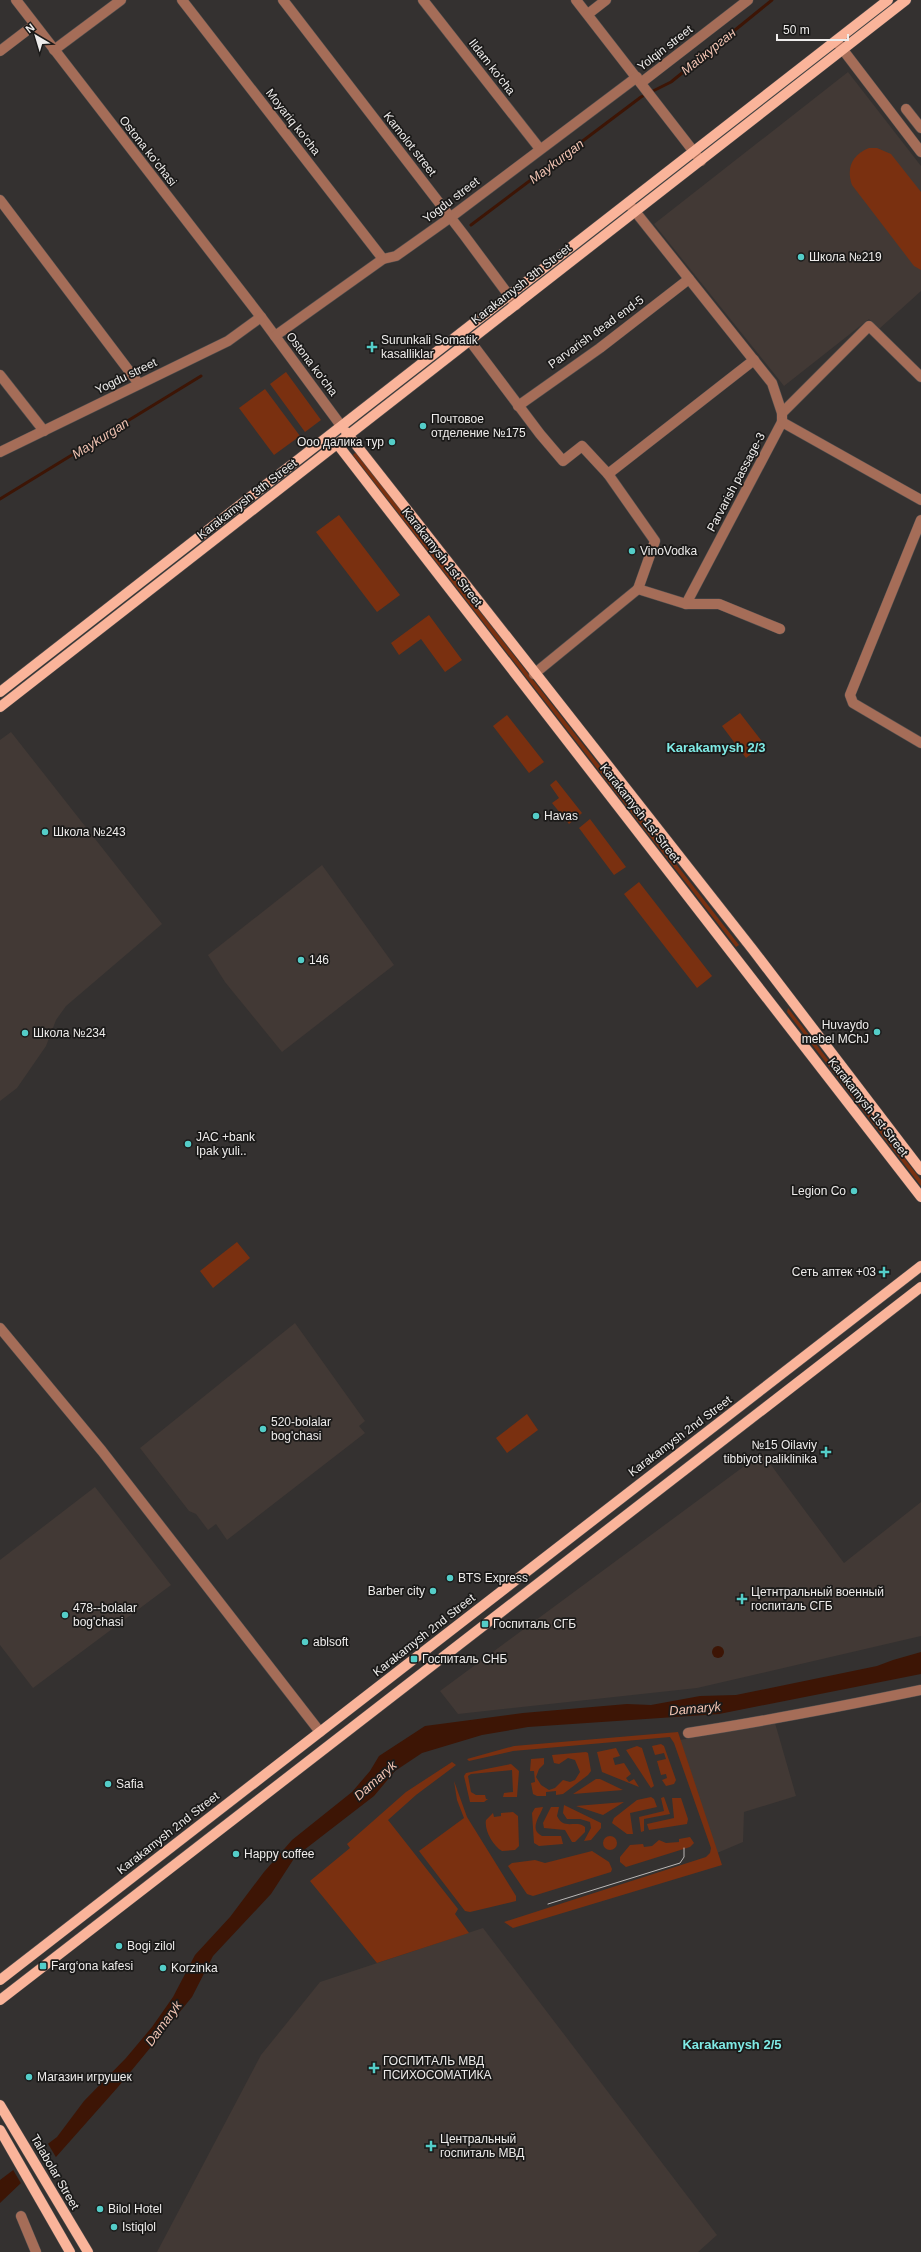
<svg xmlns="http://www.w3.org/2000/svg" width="921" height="2252" font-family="Helvetica,sans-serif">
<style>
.built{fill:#423935}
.green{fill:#7a3010}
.water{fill:#3d1505}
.pier{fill:#343130}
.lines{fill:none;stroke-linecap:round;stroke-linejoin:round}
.stream{stroke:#3d1505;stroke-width:3}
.minor-casing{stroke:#524f4e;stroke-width:11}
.major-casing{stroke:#524f4e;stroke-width:11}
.minor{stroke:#a56d58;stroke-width:10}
.major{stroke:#fab49a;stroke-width:10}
.tram{stroke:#b9b7b6;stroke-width:1}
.poi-dot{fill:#54cdc8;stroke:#1b1a19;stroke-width:1.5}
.labels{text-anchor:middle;stroke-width:3.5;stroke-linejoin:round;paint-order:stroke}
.street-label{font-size:12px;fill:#eeeceb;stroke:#1b1a19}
.poi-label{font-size:12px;fill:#eeeceb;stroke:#1b1a19;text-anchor:start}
.water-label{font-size:13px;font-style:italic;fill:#f2c4b3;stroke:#1b1a19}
.neighbourhood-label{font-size:13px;font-weight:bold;fill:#7feae5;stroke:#1b1a19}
</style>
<rect width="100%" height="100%" fill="#343130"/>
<g class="built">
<path d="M 848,72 L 921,166 L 921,291 L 879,329 L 869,319 L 784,386 L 654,224 Z"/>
<path d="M 11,732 L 162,924 L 66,1006 L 56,1020 L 46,1046 L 17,1088 L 0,1101 L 0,740 Z"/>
<path d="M 322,865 L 394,965 L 282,1052 L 225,982 L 208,955 Z"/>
<path d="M 295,1323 L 365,1421 L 359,1426 L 365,1433 L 227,1540 L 216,1524 L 208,1530 L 196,1514 L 189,1511 L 140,1448 Z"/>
<path d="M 762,1453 L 844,1563 L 921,1502 L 921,1636 L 697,1688 L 458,1714 L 440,1691 Z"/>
<path d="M 95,1487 L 171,1585 L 33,1688 L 0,1645 L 0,1560 Z"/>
<path d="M 775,1723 L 796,1796 L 744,1812 L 743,1842 L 717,1853 L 680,1740 Z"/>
<path d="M 483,1928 L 717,2235 L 698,2252 L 157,2252 L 261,2055 L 320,1982 Z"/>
</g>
<g class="green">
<path d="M 869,148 L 877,148 L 891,154 L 921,192 L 921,270 L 914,266 L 852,185 C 846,168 852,155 869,148 Z"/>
<path d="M 286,372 L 321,420 L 305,432 L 270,384 Z"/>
<path d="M 265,389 L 300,436 L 274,455 L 239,408 Z"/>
<path d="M 356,452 L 739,945 L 736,947 L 353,455 Z"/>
<path d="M 339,515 L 400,595 L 377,612 L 316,532 Z"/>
<path d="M 429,615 L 462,660 L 445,672 L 421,639 L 399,655 L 391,643 Z"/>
<path d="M 740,713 L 764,744 L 746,758 L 722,726 Z"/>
<path d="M 507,715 L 544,762 L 529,773 L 493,726 Z"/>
<path d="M 556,780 L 582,813 L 569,824 L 552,803 L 559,798 L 550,785 Z"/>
<path d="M 590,819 L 626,867 L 614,875 L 579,828 Z"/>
<path d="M 639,882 L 712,976 L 697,988 L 624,894 Z"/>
<path d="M 788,1008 L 921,1180 L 921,1186 L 787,1012 Z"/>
<path d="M 237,1242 L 250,1258 L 213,1288 L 200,1271 Z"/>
<path d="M 527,1414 L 538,1430 L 507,1453 L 496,1438 Z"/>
<path d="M 678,1732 L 722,1865 L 513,1928 L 504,1922 L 706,1857 L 710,1853 L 711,1848 L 674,1743 L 670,1737 L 513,1751 L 469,1761 L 467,1759 L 514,1746 Z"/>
<path d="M 661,1744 L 664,1746 L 676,1780 L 674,1784 L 666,1786 L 662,1780 L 667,1778 L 666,1774 L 661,1775 L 657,1761 L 666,1759 L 664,1753 L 655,1755 L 652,1746 Z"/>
<path d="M 637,1746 L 642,1748 L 654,1786 L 651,1788 L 626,1750 Z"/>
<path d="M 616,1748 L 620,1756 L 613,1758 L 615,1765 L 624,1763 L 631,1774 L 626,1778 L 629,1782 L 634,1779 L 639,1787 L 602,1772 L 597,1752 Z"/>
<path d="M 586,1752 L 588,1753 L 591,1771 L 588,1775 L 563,1794 L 556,1795 L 556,1791 L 546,1792 L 546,1796 L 537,1796 L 533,1794 L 531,1783 L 535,1782 L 534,1771 L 530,1771 L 531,1759 L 544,1758 L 544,1764 L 539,1769 L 536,1777 L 541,1785 L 549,1790 L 555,1788 L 563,1780 L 570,1782 L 575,1780 L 580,1772 L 575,1760 L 568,1758 L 559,1764 L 554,1763 L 552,1755 Z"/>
<path d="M 452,1762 L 456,1765 L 416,1795 L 388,1820 L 458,1909 L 455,1914 L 469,1933 L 377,1963 L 310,1881 L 350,1848 L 347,1844 L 406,1792 Z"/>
<path d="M 511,1764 L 519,1771 L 517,1797 L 503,1797 L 504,1793 L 513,1792 L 512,1770 L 471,1774 L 468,1776 L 471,1792 L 476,1795 L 485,1795 L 486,1799 L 488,1799 L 484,1802 L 470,1802 L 464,1776 L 466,1773 Z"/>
<path d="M 596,1779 L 600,1779 L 623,1790 L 573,1794 Z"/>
<path d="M 454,1781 L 467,1817 L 516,1896 L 516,1901 L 470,1912 L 465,1911 L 419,1851 L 464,1818 L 457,1800 Z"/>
<path d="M 651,1797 L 654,1799 L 657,1807 L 630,1813 L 633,1834 L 627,1834 L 612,1823 L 614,1818 L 637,1800 Z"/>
<path d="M 664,1797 L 670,1814 L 644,1819 L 644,1831 L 641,1832 L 639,1817 L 664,1811 L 661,1798 Z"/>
<path d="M 672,1798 L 681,1798 L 688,1819 L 687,1824 L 649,1830 L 647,1824 L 674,1818 Z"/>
<path d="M 624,1802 L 603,1815 L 576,1806 Z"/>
<path d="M 564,1805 L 601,1823 L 601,1828 L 591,1840 L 584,1841 L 591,1828 L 590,1822 L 580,1819 L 567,1819 L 563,1813 Z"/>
<path d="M 543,1807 C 541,1815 528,1829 542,1836 L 561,1836 L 563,1844 L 539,1846 L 534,1843 L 532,1813 L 535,1808 Z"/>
<path d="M 551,1807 L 559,1807 L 557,1816 C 564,1831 576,1819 585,1827 L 585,1832 L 575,1842 L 572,1842 L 565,1830 L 544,1828 L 543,1823 Z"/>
<path d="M 513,1812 L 518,1816 L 519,1846 L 515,1850 L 502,1851 C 493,1846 484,1830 486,1820 L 493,1813 L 494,1817 L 501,1816 L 501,1813 Z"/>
<circle cx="610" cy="1843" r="7"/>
<path d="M 690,1837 L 694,1843 L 690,1847 L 626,1867 L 620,1862 L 620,1857 L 630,1845 L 643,1844 L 644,1847 L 652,1846 L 659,1840 L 666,1843 L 679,1842 L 679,1839 Z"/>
<path d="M 592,1851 L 609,1862 L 612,1869 L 611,1872 L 533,1896 L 527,1894 L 508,1866 L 512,1863 L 535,1860 L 545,1863 Z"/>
</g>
<g class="water">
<circle cx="718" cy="1652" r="6"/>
<path d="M 921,1652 L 921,1674 L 719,1714 L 528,1727 L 482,1735 L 422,1753 L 395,1771 L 374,1796 L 295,1857 L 271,1894 L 213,1956 L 192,1997 L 118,2087 L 56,2157 L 21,2183 L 0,2203 L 0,2180 L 57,2137 L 84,2101 L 126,2058 L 152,2027 L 173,1997 L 195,1955 L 230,1917 L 264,1872 L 292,1840 L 352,1792 L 370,1771 L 379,1756 L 425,1726 L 523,1713 L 627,1704 L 651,1705 L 700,1696 L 736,1695 L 877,1666 L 893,1660 Z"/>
</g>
<path class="pier" d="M 47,2142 L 57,2159 L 22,2185 L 12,2168 Z"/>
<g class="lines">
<g class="stream">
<path d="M 471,225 L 641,97 L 671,82 L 772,0"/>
<path d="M 0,499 L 201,376"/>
</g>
<defs>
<g id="minor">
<path d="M 16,0 L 261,317 L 342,427"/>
<path d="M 182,0 L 383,259"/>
<path d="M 283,0 L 464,235 L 516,305"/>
<path d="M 423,0 L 540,149"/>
<path d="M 576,0 L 701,161"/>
<path d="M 588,14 L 606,0"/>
<path d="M 837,42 L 921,152"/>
<path d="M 54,50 L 121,0"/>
<path d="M 0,51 L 34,25"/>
<path d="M 642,82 L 748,0"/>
<path d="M 906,109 L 921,128"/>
<path d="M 0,200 L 139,384"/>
<path d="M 630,205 L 772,383 L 782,413 L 782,422 L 686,604"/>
<path d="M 275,336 L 383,259 L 396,256 L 451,217 L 637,77"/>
<path d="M 470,341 L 540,434 L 563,461 L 582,446 L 608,474 L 754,360"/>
<path d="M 0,375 L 44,431"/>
<path d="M 518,406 L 600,348 L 689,279"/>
<path d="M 782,413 L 869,326 L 921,377"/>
<path d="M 782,422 L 921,500"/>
<path d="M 0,452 L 228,341 L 261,317"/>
<path d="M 608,474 L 655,541 L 638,589"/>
<path d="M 921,520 L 850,695 L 853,703 L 921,743"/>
<path d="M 638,589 L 686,604 L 719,604 L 780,629"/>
<path d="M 534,674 L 638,589"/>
<path d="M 0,1328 L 102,1451 L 320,1732"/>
<path d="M 688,1733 C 766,1721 844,1706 921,1690"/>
<path d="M 21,2216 L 36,2252"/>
</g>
<g id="major">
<path d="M 346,432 L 753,950 L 921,1170"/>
<path d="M 338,445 L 921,1197"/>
<path d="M 0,692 L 888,0"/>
<path d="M 0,707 L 906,0"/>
<path d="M 0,1980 L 921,1266"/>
<path d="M 0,2000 L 921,1287"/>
<path d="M 0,2105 L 88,2252"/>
<path d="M 0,2130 L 70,2252"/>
</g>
</defs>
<use href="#minor" class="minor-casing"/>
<use href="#major" class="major-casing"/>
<use href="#minor" class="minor"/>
<use href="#major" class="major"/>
<path class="tram" d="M 548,1904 L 680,1863 L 684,1857 L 684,1848"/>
</g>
<g class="poi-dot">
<circle cx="801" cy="257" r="4"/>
<path d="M370 341h4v4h4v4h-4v4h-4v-4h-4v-4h4z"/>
<circle cx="423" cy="426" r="4"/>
<circle cx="392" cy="442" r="4"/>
<circle cx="632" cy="551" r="4"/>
<circle cx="536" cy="816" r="4"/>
<circle cx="45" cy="832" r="4"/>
<circle cx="301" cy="960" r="4"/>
<circle cx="877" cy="1032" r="4"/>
<circle cx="25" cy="1033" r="4"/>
<circle cx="188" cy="1144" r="4"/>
<circle cx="854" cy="1191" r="4"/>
<path d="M882 1266h4v4h4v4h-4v4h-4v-4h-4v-4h4z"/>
<circle cx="263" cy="1429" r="4"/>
<path d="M824 1446h4v4h4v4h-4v4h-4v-4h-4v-4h4z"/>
<circle cx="450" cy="1578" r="4"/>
<circle cx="433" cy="1591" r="4"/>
<path d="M740 1593h4v4h4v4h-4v4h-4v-4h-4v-4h4z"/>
<circle cx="65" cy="1615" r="4"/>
<rect x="481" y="1620" width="8" height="8" rx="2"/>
<circle cx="305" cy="1642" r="4"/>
<rect x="410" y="1655" width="8" height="8" rx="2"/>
<circle cx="108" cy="1784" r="4"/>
<circle cx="236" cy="1854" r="4"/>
<circle cx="119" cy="1946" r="4"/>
<rect x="39" y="1962" width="8" height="8" rx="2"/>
<circle cx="163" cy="1968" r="4"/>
<path d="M372 2062h4v4h4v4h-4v4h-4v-4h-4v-4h4z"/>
<circle cx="29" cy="2077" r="4"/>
<path d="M429 2140h4v4h4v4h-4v4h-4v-4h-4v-4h4z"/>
<circle cx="100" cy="2209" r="4"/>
<circle cx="114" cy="2227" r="4"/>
</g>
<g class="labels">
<g class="street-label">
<text transform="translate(665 48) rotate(-38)" y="4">Yolqin street</text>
<text transform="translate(492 67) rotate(52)" y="4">Ildam ko'cha</text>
<text transform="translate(293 122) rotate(52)" y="4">Moyariq ko'cha</text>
<text transform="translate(410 144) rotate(52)" y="4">Kamolot street</text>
<text transform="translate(148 151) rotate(52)" y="4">Ostona ko'chasi</text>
<text transform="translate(451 200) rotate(-37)" y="4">Yogdu street</text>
<text transform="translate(521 284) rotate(-38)" y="4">Karakamysh 3th Street</text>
<text transform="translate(596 332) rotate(-36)" y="4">Parvarish dead end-5</text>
<text transform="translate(312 364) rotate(53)" y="4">Ostona ko'cha</text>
<text transform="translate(126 376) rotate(-26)" y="4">Yogdu street</text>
<text transform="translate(736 482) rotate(-62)" y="4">Parvarish passage-3</text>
<text transform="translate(247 499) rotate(-38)" y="4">Karakamysh 3th Street</text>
<text transform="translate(442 557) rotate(52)" y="4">Karakamysh 1st Street</text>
<text transform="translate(640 813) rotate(52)" y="4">Karakamysh 1st Street</text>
<text transform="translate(868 1107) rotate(52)" y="4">Karakamysh 1st Street</text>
<text transform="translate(680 1436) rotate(-37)" y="4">Karakamysh 2nd Street</text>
<text transform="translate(424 1635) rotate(-38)" y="4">Karakamysh 2nd Street</text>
<text transform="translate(168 1833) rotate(-38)" y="4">Karakamysh 2nd Street</text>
<text transform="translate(55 2172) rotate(60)" y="4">Talabolar Street</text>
</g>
<g class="poi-label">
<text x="809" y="261">Школа №219</text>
<text x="381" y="344">Surunkali Somatik<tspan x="381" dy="14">kasalliklar</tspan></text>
<text x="431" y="423">Почтовое<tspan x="431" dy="14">отделение №175</tspan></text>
<text x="384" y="446" text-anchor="end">Ооо далика тур</text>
<text x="640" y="555">VinoVodka</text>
<text x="544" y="820">Havas</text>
<text x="53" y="836">Школа №243</text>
<text x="309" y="964">146</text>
<text x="869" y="1029" text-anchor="end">Huvaydo<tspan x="869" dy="14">mebel MChJ</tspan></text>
<text x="33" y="1037">Школа №234</text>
<text x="196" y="1141">JAC +bank<tspan x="196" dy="14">Ipak yuli..</tspan></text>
<text x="846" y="1195" text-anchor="end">Legion Co</text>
<text x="876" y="1276" text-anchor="end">Сеть аптек +03</text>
<text x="271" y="1426">520-bolalar<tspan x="271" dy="14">bog'chasi</tspan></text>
<text x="817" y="1449" text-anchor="end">№15 Oilaviy<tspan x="817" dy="14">tibbiyot paliklinika</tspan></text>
<text x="458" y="1582">BTS Express</text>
<text x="425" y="1595" text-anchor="end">Barber city</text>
<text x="751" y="1596">Цетнтральный военный<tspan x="751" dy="14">госпиталь СГБ</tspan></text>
<text x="73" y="1612">478--bolalar<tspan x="73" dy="14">bog'chasi</tspan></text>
<text x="493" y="1628">Госпиталь СГБ</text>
<text x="313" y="1646">ablsoft</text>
<text x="422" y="1663">Госпиталь СНБ</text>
<text x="116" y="1788">Safia</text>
<text x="244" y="1858">Happy coffee</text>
<text x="127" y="1950">Bogi zilol</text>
<text x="51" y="1970">Farg‘ona kafesi</text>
<text x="171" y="1972">Korzinka</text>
<text x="383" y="2065">ГОСПИТАЛЬ МВД<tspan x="383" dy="14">ПСИХОСОМАТИКА</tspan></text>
<text x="37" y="2081">Магазин игрушек</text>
<text x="440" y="2143">Центральный<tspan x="440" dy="14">госпиталь МВД</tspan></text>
<text x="108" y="2213">Bilol Hotel</text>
<text x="122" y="2231">Istiqlol</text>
</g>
<g class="water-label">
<text transform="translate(708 51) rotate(-39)" y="5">Майкурган</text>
<text transform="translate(556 161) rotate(-37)" y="5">Maykurgan</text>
<text transform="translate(100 438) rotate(-32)" y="5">Maykurgan</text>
<text transform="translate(695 1708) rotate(-5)" y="5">Damaryk</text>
<text transform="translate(375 1780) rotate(-42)" y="5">Damaryk</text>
<text transform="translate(163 2023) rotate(-54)" y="5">Damaryk</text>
</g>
<g class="neighbourhood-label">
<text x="716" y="752">Karakamysh 2/3</text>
<text x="732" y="2049">Karakamysh 2/5</text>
</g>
</g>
<g transform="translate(36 36) rotate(322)" stroke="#1b1a19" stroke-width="3" paint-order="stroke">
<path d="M0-3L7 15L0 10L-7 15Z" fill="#eeeceb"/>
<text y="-6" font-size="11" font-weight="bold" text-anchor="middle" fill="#eeeceb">N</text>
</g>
<path d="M777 34v6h71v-6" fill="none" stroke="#eeeceb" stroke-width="2"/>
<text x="783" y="34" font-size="12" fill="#eeeceb" stroke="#1b1a19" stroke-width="3" paint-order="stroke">50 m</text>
</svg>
